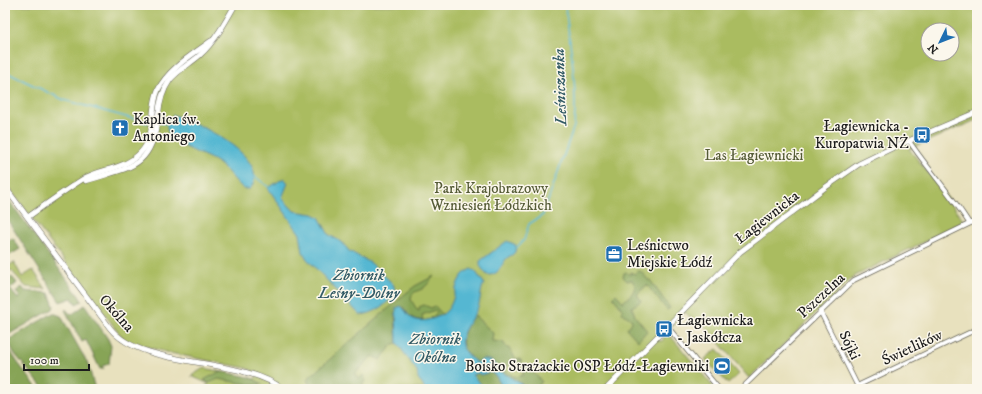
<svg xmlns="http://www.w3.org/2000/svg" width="982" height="394" font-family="'IM FELL DW Pica',serif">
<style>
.green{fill:#aabc60;stroke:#636c3e;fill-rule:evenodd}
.forest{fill:#87a456;stroke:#526039}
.water{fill:#54b7d2;stroke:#386a77}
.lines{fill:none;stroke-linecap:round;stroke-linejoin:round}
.stream{stroke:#54b7d2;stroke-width:1.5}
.minor-casing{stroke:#636155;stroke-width:5.5}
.tertiary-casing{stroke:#636155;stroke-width:6}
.minor{stroke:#fff;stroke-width:4}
.tertiary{stroke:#fff;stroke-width:5}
.labels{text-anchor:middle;stroke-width:3;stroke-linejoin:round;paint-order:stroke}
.poi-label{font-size:15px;fill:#1c1c1c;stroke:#fbf7ec;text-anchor:start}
.park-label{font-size:15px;fill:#555c37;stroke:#fbf7ec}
.street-label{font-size:15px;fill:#1c1c1c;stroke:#fbf7ec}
.water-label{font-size:16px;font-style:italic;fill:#325a65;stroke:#fbf7ec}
</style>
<rect width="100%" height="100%" fill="#fbf7ec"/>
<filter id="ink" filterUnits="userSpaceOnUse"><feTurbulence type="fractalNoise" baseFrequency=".025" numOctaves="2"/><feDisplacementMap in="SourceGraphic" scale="8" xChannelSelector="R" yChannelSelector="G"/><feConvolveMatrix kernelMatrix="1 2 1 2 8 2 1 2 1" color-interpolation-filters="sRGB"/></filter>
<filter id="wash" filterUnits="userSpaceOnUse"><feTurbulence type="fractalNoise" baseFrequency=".012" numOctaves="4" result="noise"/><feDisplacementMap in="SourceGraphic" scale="16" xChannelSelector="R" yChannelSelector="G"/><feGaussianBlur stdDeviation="0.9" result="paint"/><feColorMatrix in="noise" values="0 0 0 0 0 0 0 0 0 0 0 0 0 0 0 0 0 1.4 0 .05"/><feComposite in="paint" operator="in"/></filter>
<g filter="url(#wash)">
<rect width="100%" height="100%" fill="#e8e1be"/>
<g class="green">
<path d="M 5,5 L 977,5 L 977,122 L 976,120 L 909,149 L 943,191 L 964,222 L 853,277 L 749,378 L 704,325 L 699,326 L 685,312 L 657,341 L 662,341 L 664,338 L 662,336 L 669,334 L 715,389 L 202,389 L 209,384 L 191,376 L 204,368 L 254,379 L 260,374 L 246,368 L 170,353 L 125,341 L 5,183 ZM 928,30 L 952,30 L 952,54 L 928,54 Z"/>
<path d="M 14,262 L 22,277 L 33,270 L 46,289 L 26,287 L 11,270 L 5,273 L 5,269 Z"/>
<path d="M 717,349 L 739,374 L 728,384 L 705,359 Z"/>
</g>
<g class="forest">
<path d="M 5,195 L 79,296 L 82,301 L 76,304 L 72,298 L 60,302 L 5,216 Z"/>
<path d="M 13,238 L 20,249 L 5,258 L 5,239 L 6,241 Z"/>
<path d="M 638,271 L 642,272 L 648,280 L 650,280 L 670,308 L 667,310 L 647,285 L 637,294 L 641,301 L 632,307 L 635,316 L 647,331 L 638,341 L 627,329 L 632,322 L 631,319 L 622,313 L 622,309 L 613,297 L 616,294 L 623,302 C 628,298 635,292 635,285 L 632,280 L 627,281 L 623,277 L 624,273 L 626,272 L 630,275 L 631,272 L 634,274 Z"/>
<path d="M 434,276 C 431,280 426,287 422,289 C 416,292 412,291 411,300 L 418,311 L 420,310 L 419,307 L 424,305 L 431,308 L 435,306 L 442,314 L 433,319 L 431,318 L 437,312 L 435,310 L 422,315 L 423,320 C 413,321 408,315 403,307 L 395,313 L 397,343 L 390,346 L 390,348 L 380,360 L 372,356 L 355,374 L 359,379 L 363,375 L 366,381 L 363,383 L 362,389 L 311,389 L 307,379 L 405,294 L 415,286 Z"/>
<path d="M 12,277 L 17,283 L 10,289 L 18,299 L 20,297 L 16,292 L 22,287 L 25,291 L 49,293 L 54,306 L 53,309 L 6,336 L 5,282 Z"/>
<path d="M 85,305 L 108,339 L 111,346 L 109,364 L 102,366 L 104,369 L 100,369 L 86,340 L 82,342 L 65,310 L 66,309 L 71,315 Z"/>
<path d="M 53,313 L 61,316 L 88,364 L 95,389 L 60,389 L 51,383 L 48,388 L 43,388 L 14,353 L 8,340 Z"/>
<path d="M 474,315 L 493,333 L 492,341 L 503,342 L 507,348 L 510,349 L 515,358 L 521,360 L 522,365 L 520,367 L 511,364 L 505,367 C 509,375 515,379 523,375 L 524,365 L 526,364 L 542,382 L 539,384 L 543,389 L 529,389 L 499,370 L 492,361 L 477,363 C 456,348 460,334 474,315 Z"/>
<path d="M 5,343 L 18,363 L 38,389 L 5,389 Z"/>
<path d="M 224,372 L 249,377 L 263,384 L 252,385 L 218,379 L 209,383 L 204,380 L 217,373 Z"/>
<path d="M 490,372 L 496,376 L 501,385 L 514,389 L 483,389 L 483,386 L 472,375 L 478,373 L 481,375 Z"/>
</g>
<g class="water">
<path d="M 173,115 C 195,121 274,158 250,189 L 244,189 C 233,180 227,168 215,161 C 203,153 149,139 173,115 Z"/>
<path d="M 284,178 L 288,183 L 282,198 L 294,211 L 313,214 L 319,217 L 329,235 L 342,242 L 349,251 L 371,263 L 393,284 L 395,289 C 392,303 374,314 360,315 L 307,259 L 303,252 L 300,234 L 268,188 Z"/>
<path d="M 507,241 L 516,245 L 515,252 C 513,255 509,256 507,258 C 501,264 500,276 487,275 L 480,266 L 480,261 Z"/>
<path d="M 471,269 L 475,271 L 484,283 C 480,291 481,299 478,307 C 467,330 448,342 477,363 L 483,359 L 492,361 L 499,370 L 529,389 L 514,389 L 501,385 L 496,376 L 490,372 L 481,375 L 478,373 L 472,375 L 483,386 L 483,389 L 425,389 L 418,378 L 417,371 L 397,343 L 396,308 L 401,306 C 405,309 407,315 412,318 C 416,321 422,321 427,320 C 466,313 445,281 471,269 Z"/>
</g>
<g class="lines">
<g class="stream">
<path d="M 5,69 L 10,74 L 64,100 L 148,123"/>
<path d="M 160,123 L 170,124"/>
<path d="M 254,176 L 270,188"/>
<path d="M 516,248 L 524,240 L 529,224 L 543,215 L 574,126 C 578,87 570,45 565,5"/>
</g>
</g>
</g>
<g filter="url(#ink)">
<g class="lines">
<defs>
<g id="minor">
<path d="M 909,141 C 928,169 951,194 969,223"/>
<path d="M 820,311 L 859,389"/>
<path d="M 667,326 L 719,389"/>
<path d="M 857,386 L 977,329"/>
<path d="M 741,389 L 854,280 L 977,220"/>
</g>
<g id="tertiary">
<path d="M 86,181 C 128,167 151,170 158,118 C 159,105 162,91 170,80 C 178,70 190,64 200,55 C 215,41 225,23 235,5"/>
<path d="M 5,187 L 110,328 C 143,370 237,355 283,389"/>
<path d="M 28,217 C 46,204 64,191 83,179 C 101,168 124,170 140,153 C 157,136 149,111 158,90 C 168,69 192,55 211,41"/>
<path d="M 606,389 L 740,252 L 823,189 L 859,164 L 892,148 L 977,112"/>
</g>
</defs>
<use href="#minor" class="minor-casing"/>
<use href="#tertiary" class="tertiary-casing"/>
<use href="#minor" class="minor"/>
<use href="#tertiary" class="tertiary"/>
</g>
</g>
<defs>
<symbol id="church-square" viewBox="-11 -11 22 22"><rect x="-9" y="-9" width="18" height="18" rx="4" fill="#1f6fb2" stroke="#fbf7ec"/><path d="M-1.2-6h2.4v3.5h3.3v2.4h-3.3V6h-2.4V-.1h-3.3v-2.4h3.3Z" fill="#fff"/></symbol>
<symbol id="bus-square" viewBox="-11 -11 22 22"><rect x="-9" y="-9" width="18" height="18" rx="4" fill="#1f6fb2" stroke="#fbf7ec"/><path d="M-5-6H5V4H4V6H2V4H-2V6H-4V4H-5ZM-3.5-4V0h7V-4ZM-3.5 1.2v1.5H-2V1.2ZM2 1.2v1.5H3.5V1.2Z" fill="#fff"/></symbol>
<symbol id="office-square" viewBox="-11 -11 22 22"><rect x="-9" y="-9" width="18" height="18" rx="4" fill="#1f6fb2" stroke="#fbf7ec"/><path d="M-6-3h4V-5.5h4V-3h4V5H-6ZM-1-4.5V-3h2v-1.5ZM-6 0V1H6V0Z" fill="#fff"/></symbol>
<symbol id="stadium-square" viewBox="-11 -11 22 22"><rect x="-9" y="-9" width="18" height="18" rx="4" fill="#1f6fb2" stroke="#fbf7ec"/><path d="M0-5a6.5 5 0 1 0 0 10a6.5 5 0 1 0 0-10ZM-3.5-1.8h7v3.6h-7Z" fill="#fff"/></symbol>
</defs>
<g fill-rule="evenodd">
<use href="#church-square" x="110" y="118" width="20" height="20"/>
<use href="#bus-square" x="912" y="125" width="20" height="20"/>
<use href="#office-square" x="604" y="244" width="20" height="20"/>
<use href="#bus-square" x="654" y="319" width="20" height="20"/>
<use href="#stadium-square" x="712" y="356" width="20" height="20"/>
</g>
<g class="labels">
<g class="poi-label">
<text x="133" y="124">Kaplica św.<tspan x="133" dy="17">Antoniego</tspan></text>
<text x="909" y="131" text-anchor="end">Łagiewnicka -<tspan x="909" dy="17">Kuropatwia NŻ</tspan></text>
<text x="627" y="250">Leśnictwo<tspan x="627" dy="17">Miejskie Łódź</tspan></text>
<text x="677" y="325">Łagiewnicka<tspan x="677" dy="17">- Jaskółcza</tspan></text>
<text x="709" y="371" text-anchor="end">Boisko Strażackie OSP Łódź-Łagiewniki</text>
</g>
<g class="park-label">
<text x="754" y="160">Las Łagiewnicki</text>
<text x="491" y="193">Park Krajobrazowy<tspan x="491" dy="17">Wzniesień Łódzkich</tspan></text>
</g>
<g class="street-label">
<text transform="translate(767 217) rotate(-38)" y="5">Łagiewnicka</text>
<text transform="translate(821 295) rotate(-43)" y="5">Pszczelna</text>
<text transform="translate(117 313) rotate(49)" y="5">Okólna</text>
<text transform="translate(850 345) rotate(64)" y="5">Sójki</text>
<text transform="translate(912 347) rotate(-25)" y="5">Świetlików</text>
</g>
<g class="water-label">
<text transform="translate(559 87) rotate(-92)" y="6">Leśniczanka</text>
<text x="359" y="280">Zbiornik<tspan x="359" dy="18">Leśny-Dolny</tspan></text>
<text x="435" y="344">Zbiornik<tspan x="435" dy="18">Okólna</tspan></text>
</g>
</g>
<rect width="982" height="394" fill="none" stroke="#fbf7ec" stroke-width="20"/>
<g transform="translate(940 42) rotate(227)"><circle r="19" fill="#fbf7ec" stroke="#a29f99"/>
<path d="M0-3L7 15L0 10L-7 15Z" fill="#1f6fb2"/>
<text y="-6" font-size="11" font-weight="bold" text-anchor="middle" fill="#1c1c1c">N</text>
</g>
<path d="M24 364v6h65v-6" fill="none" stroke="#1c1c1c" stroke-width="2"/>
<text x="30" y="364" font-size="12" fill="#1c1c1c" stroke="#fbf7ec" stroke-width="3" paint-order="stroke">100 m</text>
</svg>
